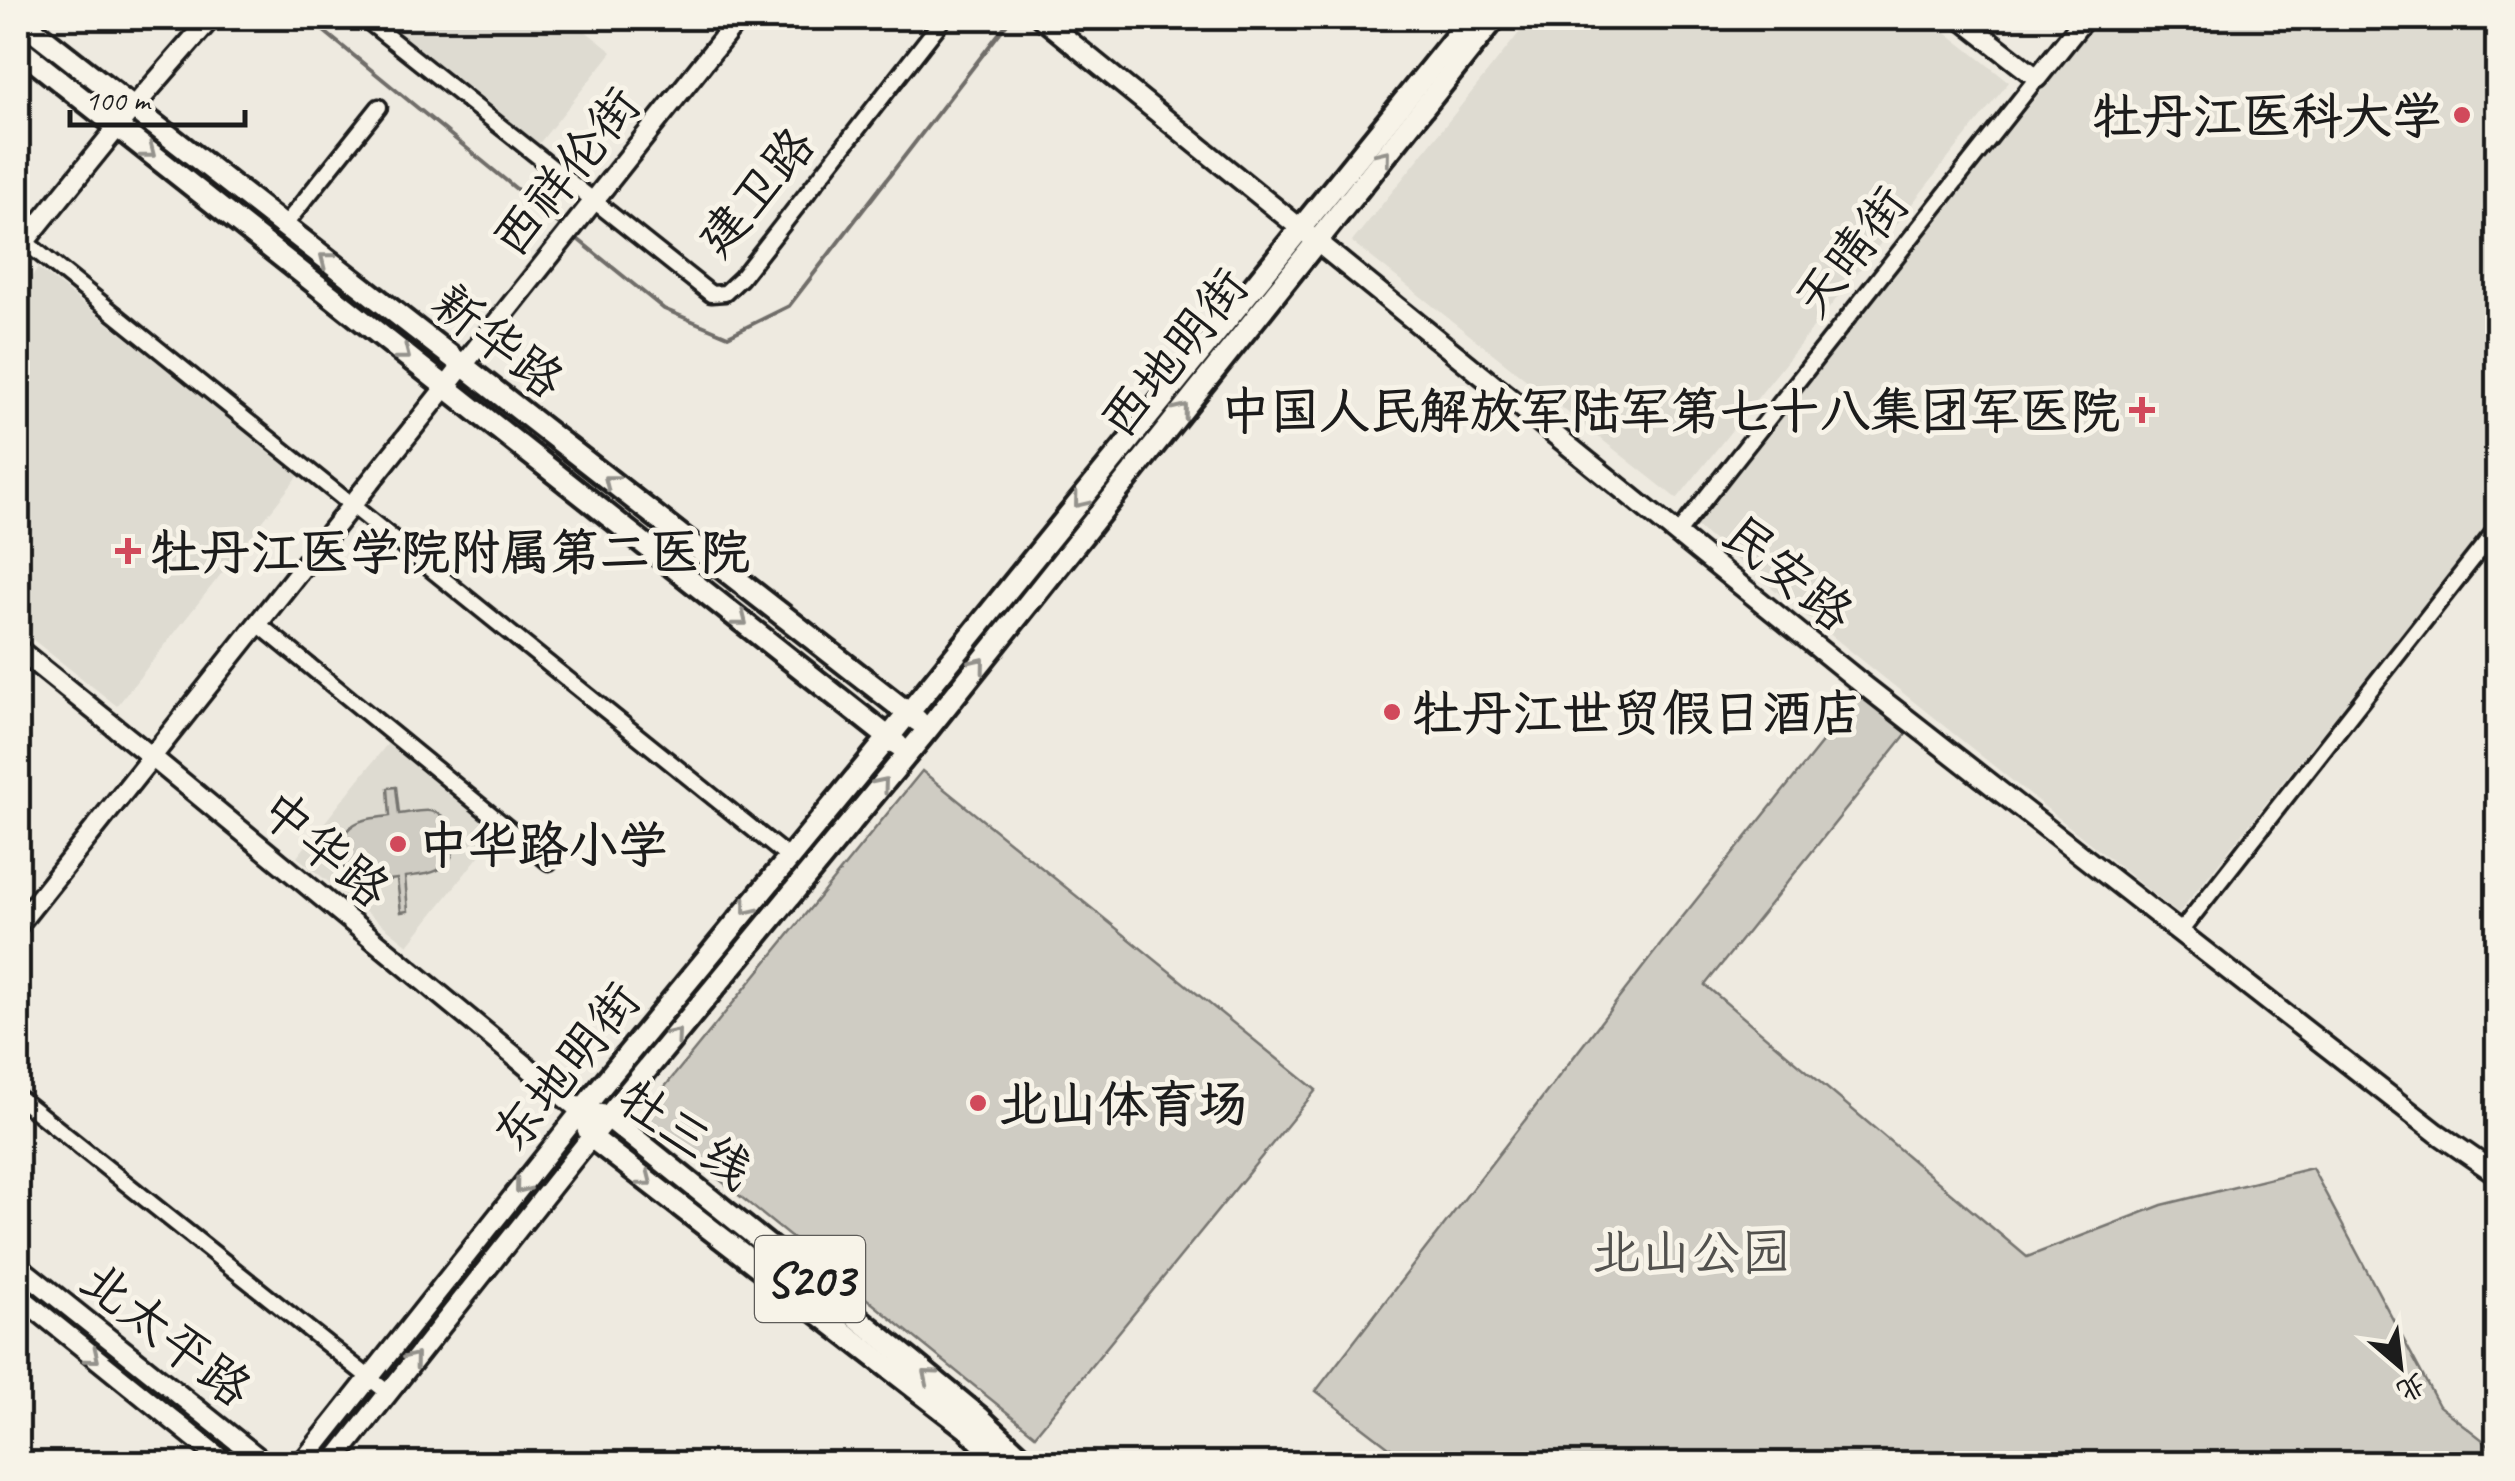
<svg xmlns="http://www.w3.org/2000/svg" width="2515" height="1481" font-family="Caveat,'LXGW WenKai TC',sans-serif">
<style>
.built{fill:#dedbd1}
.green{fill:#cfccc3;stroke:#767470;stroke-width:2.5}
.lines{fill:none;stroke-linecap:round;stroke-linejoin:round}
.stream{stroke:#6f6d69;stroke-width:4}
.minor-casing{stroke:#1c1c1c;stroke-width:21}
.tertiary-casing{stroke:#1c1c1c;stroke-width:25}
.secondary-casing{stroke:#1c1c1c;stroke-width:25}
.primary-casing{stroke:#1c1c1c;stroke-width:28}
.minor{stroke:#f7f3e8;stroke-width:14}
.tertiary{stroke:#f7f3e8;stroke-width:18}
.secondary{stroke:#f7f3e8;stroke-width:18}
.primary{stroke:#f7f3e8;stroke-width:20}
.oneway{stroke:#94928c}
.poi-dot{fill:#d1495b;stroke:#f7f3e8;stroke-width:4}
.labels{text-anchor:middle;stroke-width:10;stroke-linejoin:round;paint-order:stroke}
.shield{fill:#f7f3e8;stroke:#5e5c59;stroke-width:2.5}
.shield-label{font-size:48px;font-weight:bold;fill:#1c1c1c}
.poi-label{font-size:50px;font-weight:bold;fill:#1c1c1c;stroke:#f7f3e8;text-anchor:start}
.street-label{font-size:50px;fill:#1c1c1c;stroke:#f7f3e8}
.park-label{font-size:50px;fill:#52514e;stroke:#f7f3e8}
</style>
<rect width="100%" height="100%" fill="#eeeae0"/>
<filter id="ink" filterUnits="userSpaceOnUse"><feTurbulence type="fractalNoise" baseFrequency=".01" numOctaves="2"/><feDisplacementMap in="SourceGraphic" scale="20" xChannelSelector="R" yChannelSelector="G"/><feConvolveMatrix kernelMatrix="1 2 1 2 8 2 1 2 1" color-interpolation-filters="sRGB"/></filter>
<g filter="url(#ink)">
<g class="built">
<path d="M 366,18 L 583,18 L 578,25 L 612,52 L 534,150 Z"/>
<path d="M 1531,18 L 1928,18 L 2009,82 L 1677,499 L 1352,242 Z"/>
<path d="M 2099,18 L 2497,18 L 2497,513 L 2178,914 L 1694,525 Z"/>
<path d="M 38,268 L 300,474 L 117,706 L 18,628 L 18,294 Z"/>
<path d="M 388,743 L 499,831 L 408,945 L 297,857 Z"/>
</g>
<g class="green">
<path d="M 1860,695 L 1907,733 L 1705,985 L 2027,1257 L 2162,1205 L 2312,1168 L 2439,1406 L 2497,1451 L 2497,1463 L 1410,1463 L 1316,1391 L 1657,949 Z"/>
<path d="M 922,771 L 1316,1090 L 1035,1435 L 641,1116 Z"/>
<path d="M 396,787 L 399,814 C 409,813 421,810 430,811 C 458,816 463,851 443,867 C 432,875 417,875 405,877 L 408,911 L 401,912 L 397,879 C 387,880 375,883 365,881 C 337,878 331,842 352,826 C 362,818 377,818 390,816 L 388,788 Z"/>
</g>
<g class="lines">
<g class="stream">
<path d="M 308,18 L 564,228"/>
<path d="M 575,237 L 664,309 L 728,336 L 789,306 L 1011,18"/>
</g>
<defs>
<g id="minor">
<path d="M 364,18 L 711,294 L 725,293 L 741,278 L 944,18"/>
<path d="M 284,226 L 379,107"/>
<path d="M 18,236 L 789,858"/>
<path d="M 1677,534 L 2037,78"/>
<path d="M 257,623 L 549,862"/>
<path d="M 2180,932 L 2498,527"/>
<path d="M 18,1097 L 387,1392"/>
</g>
<g id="tertiary">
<path d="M 1041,18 L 1861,683 L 2437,1133 L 2498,1175"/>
<path d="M 1960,18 L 2037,78 L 2085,18"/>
<path d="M 18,250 L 133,108 L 211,18"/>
<path d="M 18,649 L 152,757 L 581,1111"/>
<path d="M 18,925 L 739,18"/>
<path d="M 18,1266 L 266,1464"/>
<path d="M 18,1295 L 227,1464"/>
</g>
<g id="secondary">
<path d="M 301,1464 L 581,1111"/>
<path d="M 332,1464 L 591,1137"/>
</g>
<g id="primary">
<path d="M 18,18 L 918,721"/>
<path d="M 18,48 L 898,745"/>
<path d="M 581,1111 L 889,737 L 1471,18"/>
<path d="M 596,1114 L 607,1116 L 911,1361 L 980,1418 L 1029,1464"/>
<path d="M 587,1127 L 591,1137 L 968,1429 L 1003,1464"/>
<path d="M 591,1137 L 928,729 L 1495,18"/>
</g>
</defs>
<use href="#minor" class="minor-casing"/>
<use href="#tertiary" class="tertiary-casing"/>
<use href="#secondary" class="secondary-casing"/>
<use href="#primary" class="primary-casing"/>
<use href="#minor" class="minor"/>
<use href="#tertiary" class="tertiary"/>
<use href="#secondary" class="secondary"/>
<use href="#primary" class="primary"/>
</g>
<defs><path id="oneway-chevron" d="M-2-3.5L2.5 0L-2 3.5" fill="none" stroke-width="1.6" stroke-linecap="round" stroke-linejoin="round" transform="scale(2.5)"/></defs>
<g class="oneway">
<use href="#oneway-chevron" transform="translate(149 152) rotate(38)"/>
<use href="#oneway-chevron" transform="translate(1384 156) rotate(-51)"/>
<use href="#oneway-chevron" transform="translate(326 259) rotate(-142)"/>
<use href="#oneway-chevron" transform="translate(404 354) rotate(38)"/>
<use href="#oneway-chevron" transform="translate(1182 410) rotate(-51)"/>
<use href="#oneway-chevron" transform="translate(610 481) rotate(-142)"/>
<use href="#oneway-chevron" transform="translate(1080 501) rotate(129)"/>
<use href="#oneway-chevron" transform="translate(741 620) rotate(38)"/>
<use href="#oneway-chevron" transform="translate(979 664) rotate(-51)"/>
<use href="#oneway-chevron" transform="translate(882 784) rotate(-50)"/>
<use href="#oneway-chevron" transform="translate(748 908) rotate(129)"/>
<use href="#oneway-chevron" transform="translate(675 1035) rotate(-50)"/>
<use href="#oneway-chevron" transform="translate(646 1180) rotate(38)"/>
<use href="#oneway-chevron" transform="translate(521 1187) rotate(129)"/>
<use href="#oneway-chevron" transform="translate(93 1357) rotate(39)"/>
<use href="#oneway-chevron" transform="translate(413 1359) rotate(-51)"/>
<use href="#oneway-chevron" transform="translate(929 1376) rotate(-140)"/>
</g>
</g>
<g class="poi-dot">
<circle cx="2462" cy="115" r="10"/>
<path d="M2137 395h10v10h10v10h-10v10h-10v-10h-10v-10h10z"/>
<path d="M123 536h10v10h10v10h-10v10h-10v-10h-10v-10h10z"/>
<circle cx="1392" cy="712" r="10"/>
<circle cx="398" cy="844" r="10"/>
<circle cx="978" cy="1103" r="10"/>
</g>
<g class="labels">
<rect class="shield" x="755" y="1236" width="110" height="86" rx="8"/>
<g class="shield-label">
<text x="810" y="1296">S203</text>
</g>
<g class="poi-label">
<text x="2442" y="133" text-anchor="end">牡丹江医科大学</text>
<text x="2120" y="428" text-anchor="end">中国人民解放军陆军第七十八集团军医院</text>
<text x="150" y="569">牡丹江医学院附属第二医院</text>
<text x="1412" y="730">牡丹江世贸假日酒店</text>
<text x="418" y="862">中华路小学</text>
<text x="998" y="1121">北山体育场</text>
</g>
<g class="street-label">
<text transform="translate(565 171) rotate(-51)" y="18">西祥伦街</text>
<text transform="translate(755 191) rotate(-50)" y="18">建卫路</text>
<text transform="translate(1850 251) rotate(-52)" y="18">天晴街</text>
<text transform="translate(499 340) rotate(38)" y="18">新华路</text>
<text transform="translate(1173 352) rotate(-51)" y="18">西地明街</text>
<text transform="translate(1789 572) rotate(39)" y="18">民安路</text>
<text transform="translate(326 848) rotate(40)" y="18">中华路</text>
<text transform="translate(565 1066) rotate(-51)" y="18">东地明街</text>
<text transform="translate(686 1133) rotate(35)" y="18">牡三线</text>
<text transform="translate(167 1333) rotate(38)" y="18">北太平路</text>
</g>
<g class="park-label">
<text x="1691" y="1269">北山公园</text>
</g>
</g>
<rect width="2515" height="1481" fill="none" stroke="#f7f3e8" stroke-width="60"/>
<rect x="30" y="30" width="2455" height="1421" fill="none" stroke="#1c1c1c" stroke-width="4" filter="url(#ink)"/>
<g transform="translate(2400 1366) rotate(152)" stroke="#f7f3e8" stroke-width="8" paint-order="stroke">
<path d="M0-8L18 38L0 25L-18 38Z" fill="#1c1c1c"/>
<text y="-15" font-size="28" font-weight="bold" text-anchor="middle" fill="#1c1c1c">北</text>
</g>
<path d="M70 110v15h175v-15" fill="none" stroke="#1c1c1c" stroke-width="5"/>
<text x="85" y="110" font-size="30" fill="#1c1c1c" stroke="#f7f3e8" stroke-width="8" paint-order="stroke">100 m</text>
</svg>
